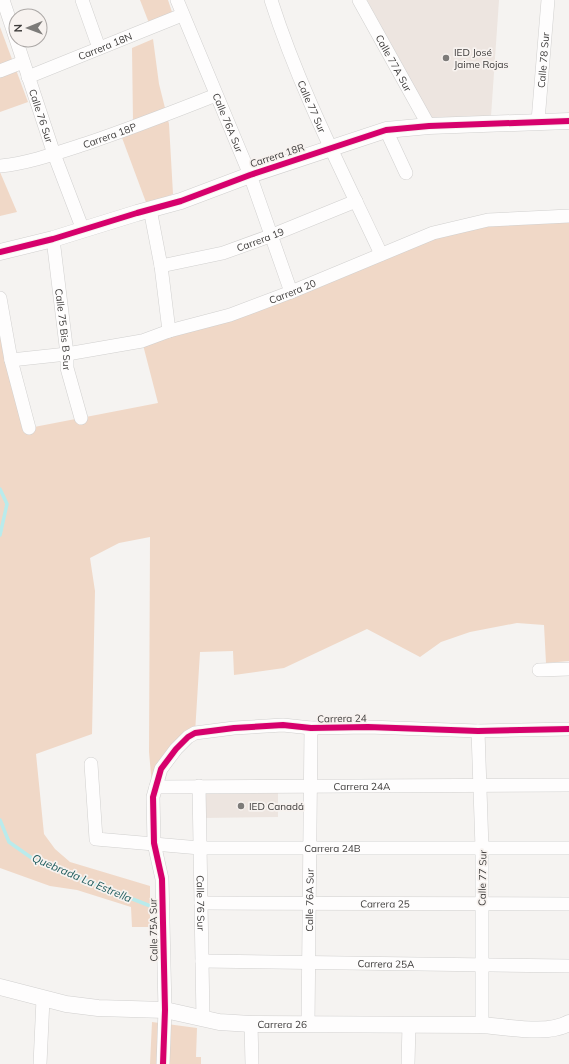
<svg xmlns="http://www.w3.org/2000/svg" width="569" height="1064" font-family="Mulish,sans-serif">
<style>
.built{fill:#ede5e0}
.green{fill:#f0d8c7}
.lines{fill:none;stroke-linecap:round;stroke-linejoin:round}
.stream{stroke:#b9ebec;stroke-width:3.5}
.minor-casing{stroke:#d1d0cf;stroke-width:14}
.tertiary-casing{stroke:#d1d0cf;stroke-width:17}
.minor{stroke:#fefdfd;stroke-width:13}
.tertiary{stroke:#fefdfd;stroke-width:16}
.cycleway-casing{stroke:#f7f2ef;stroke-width:8}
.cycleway{stroke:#d6006c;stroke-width:6}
.poi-dot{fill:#7d7b79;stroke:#f7f2ef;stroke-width:1.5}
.labels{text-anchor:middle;stroke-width:3.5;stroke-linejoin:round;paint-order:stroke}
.street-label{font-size:10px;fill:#3c3a39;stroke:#f7f2ef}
.poi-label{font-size:10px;fill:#3c3a39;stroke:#f7f2ef;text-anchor:start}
.water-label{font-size:11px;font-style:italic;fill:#1d5b5d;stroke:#f7f2ef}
</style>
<rect width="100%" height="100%" fill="#f5f3f1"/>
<g class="built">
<path d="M 367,0 L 499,0 L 491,116 L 431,119 Z"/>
<path d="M 278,793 L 278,817 L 204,818 L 203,794 Z"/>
</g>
<g class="green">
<path d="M 140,0 L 168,0 L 172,12 L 149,23 Z"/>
<path d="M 0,27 L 28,102 L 0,112 Z"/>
<path d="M 153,39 L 159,84 L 169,124 L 173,194 L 147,205 L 118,127 L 133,122 L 132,48 Z"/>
<path d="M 0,172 L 17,212 L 0,216 Z"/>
<path d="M 569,216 L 569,661 L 546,663 L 544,625 L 517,623 L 470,632 L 441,642 L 420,657 L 367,629 L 284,668 L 234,675 L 233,651 L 200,652 L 195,733 L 176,749 L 153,797 L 149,752 L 150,537 L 119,543 L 90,558 L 95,591 L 92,734 L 36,754 L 44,834 L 55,849 L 70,862 L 150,886 L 150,927 L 132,927 L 131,907 L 77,890 L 50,886 L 0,868 L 0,291 L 29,428 L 158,403 L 142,341 L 433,233 Z"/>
<path d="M 152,1022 L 197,1028 L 196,1057 L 201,1057 L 201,1064 L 150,1064 Z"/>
</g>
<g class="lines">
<g class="stream">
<path d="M 0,489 L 7,504 L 0,535"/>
<path d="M 0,820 L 9,842 L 36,861 L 158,909"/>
</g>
<defs>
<g id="minor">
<path id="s1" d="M 3,0 L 54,154 L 83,230"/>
<path d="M 82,0 L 99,48"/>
<path id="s2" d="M 177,0 L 250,175 L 291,292"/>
<path id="s3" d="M 271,0 C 299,88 342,171 381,254"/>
<path id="s4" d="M 359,0 L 429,126"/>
<path d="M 0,71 L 23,62"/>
<path id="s5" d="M 28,77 L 182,15"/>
<path id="s6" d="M 538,121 L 548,0"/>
<path d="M 386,130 L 406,173"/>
<path id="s7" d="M 0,166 C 29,163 57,153 85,144 C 129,129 173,112 216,95"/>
<path d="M 150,209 L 161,266 L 169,331"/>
<path id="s8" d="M 53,239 L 67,354 L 67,368 L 81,418"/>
<path id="s9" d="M 161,266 L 223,253 L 270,236 L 356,201"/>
<path d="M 0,298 L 11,360 L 29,428"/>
<path id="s10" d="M 11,360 L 67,354 L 142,341 L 169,331 L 230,315 L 291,292 L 433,233 L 488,220 L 569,216"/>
<path d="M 539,670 L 569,669"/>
<path d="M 478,731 L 482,848 L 482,1026"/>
<path id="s11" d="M 91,764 L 96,839 L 200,848 L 569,848"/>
<path id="s12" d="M 199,786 L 203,1019"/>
<path id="s13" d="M 156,787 L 569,785"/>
<path id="s14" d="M 201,903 L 569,904"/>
<path id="s15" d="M 202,961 L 569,966"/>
<path d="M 251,1024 L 252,1064"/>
<path id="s16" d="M 308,1024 L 311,728"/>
<path d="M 40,1064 L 43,999"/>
<path d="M 163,1064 L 165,1010 L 162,879 L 154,843 L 153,797 L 161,769 L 176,749 L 188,737 L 195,733 L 234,728 L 283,725 L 311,728 L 368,727 L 478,731 L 569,729"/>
<path d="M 408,1064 L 409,1025"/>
</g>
<g id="tertiary">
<path d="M 0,252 L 53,239 L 137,213 L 181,201 L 250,175 L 386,130 L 429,126 L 569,121"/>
<path id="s17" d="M 0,987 L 66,1004 L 98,1008 L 165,1010 L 219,1022 L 251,1024 C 327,1024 403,1025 479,1025 C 505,1026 546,1036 569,1023"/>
</g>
</defs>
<use href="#minor" class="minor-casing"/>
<use href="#tertiary" class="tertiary-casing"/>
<use href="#minor" class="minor"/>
<use href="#tertiary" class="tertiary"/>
<defs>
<g id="cycleway">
<path d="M 0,252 L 53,239 L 137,213 L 181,201 L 250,175 L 386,130 L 429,126 L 569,121"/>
<path d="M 163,1064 L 165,1010 L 162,879 L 154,843 L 153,797 L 161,769 L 176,749 L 188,737 L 195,733 L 234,728 L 283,725 L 311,728 L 368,727 L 478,731 L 569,729"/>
</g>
</defs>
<use href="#cycleway" class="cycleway-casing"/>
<use href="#cycleway" class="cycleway"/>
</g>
<g class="poi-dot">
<circle cx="446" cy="58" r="4"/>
<circle cx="241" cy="806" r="4"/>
</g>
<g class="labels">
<g class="street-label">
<text dy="4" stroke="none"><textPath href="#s5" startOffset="83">Carrera 18N</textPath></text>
<text dy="4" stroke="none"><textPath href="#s6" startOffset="61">Calle 78 Sur</textPath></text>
<text dy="4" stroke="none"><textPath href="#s4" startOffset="72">Calle 77A Sur</textPath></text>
<text dy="4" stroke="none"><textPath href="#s3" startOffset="114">Calle 77 Sur</textPath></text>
<text dy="4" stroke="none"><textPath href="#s1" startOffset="122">Calle 76 Sur</textPath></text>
<text dy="4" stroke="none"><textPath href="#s2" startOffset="133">Calle 76A Sur</textPath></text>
<text dy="4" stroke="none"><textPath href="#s7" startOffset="114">Carrera 18P</textPath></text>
<text transform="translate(277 155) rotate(-18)" y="4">Carrera 18R</text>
<text dy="4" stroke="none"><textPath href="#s9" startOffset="103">Carrera 19</textPath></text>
<text dy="4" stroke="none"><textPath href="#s10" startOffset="291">Carrera 20</textPath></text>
<text dy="4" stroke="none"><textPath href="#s8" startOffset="91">Calle 75 Bis B Sur</textPath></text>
<text transform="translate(342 718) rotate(-1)" y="4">Carrera 24</text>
<text dy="4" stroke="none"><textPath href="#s13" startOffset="206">Carrera 24A</textPath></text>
<text dy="4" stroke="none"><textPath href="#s11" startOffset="312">Carrera 24B</textPath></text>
<text transform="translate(482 878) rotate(-89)" y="4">Calle 77 Sur</text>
<text dy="4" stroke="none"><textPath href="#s16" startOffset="124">Calle 76A Sur</textPath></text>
<text dy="4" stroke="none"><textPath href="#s12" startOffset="117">Calle 76 Sur</textPath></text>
<text dy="4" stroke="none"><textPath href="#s14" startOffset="184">Carrera 25</textPath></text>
<text transform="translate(153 930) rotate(-91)" y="4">Calle 75A Sur</text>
<text dy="4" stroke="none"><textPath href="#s15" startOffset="184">Carrera 25A</textPath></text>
<text dy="4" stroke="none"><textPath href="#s17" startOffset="286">Carrera 26</textPath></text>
</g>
<g class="poi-label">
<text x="454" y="56">IED José<tspan x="454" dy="12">Jaime Rojas</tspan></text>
<text x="249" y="810">IED Canadá</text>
</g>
<g class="water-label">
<text transform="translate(82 878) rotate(23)" y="4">Quebrada La Estrella</text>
</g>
</g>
<g transform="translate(28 28) rotate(269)"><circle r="19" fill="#f7f2ef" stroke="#aca8a6"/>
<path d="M0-3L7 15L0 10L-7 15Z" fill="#7d7b79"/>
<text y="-6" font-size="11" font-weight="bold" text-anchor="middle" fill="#3c3a39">N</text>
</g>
</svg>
